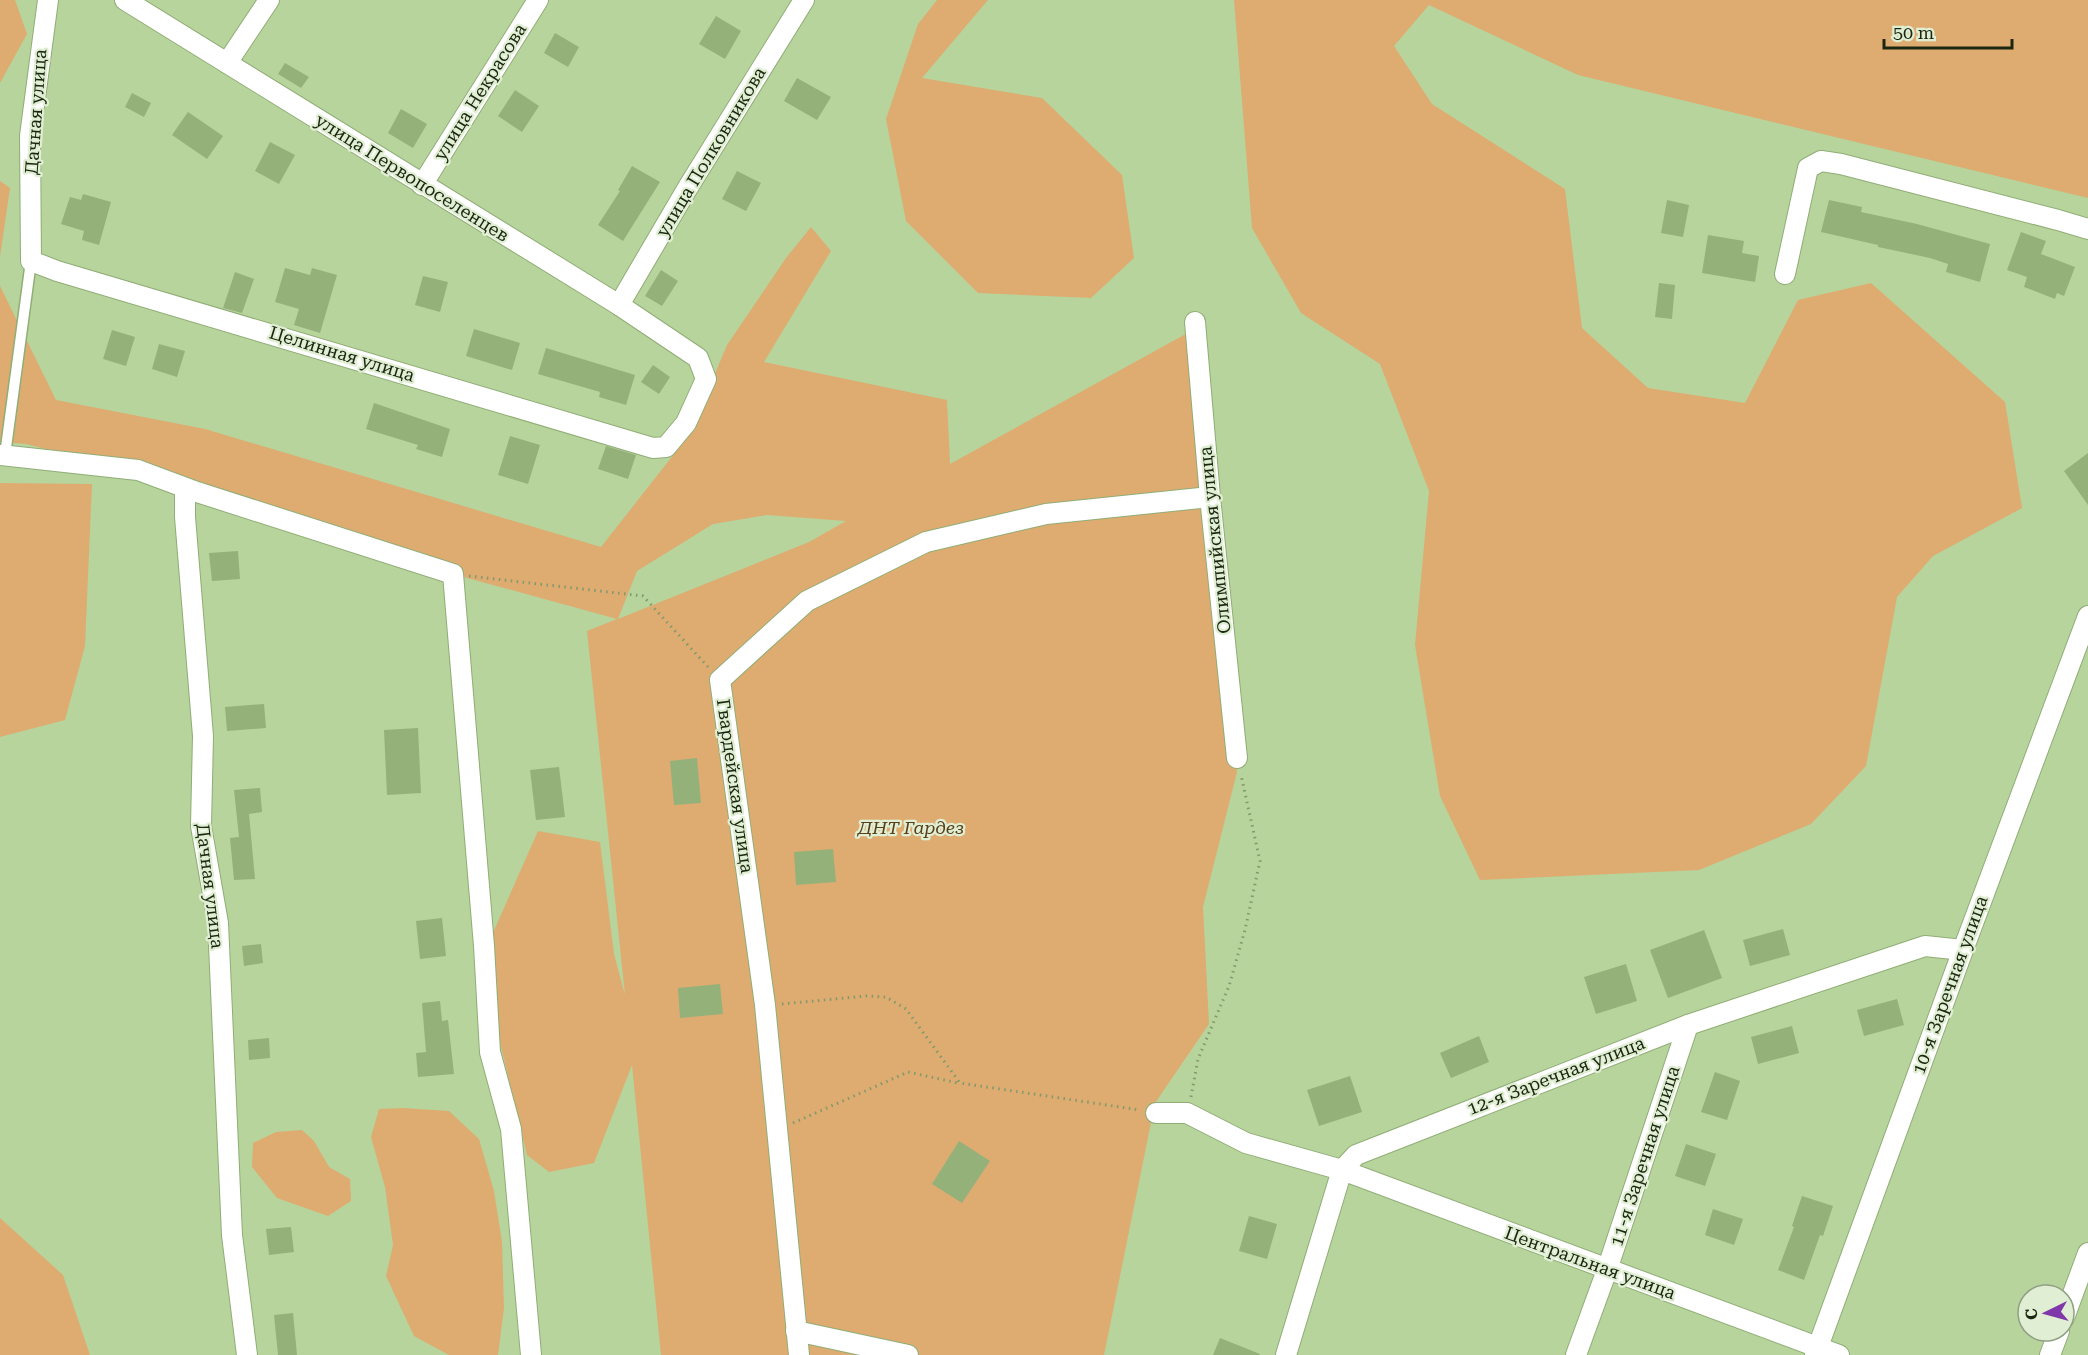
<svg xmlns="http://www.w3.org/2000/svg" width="2088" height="1355" font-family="'Roboto Serif',serif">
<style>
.green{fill:#deac70;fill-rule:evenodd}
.building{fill:#94b17a}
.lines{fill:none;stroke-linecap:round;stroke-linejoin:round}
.service-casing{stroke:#90ad76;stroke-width:13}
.minor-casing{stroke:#90ad76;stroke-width:22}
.path{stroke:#81996c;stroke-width:3;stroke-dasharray:1.5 4.5;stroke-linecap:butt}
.service{stroke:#fff;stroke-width:10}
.minor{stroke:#fff;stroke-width:20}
.labels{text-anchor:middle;stroke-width:4.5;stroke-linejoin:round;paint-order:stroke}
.street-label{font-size:18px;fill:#1b2610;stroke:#e0efd3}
.park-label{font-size:18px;font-style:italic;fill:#5a3d19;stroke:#e0efd3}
</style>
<rect width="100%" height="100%" fill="#b6d49c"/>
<g class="green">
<path d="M 0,0 L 15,0 L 27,34 L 0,83 Z"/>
<path d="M 937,0 L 988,0 L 922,78 L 1042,98 L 1122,175 L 1134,258 L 1091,298 L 978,293 L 906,221 L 886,119 L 918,24 Z"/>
<path d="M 1234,0 L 2088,0 L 2088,198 L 1578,75 L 1429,5 L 1394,46 L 1432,104 L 1565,189 L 1582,328 L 1648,388 L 1745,403 L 1798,300 L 1871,283 L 2005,402 L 2022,508 L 1933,556 L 1897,597 L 1866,766 L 1811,824 L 1699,870 L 1480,880 L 1440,796 L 1415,645 L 1429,491 L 1380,364 L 1301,313 L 1252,228 Z"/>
<path d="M 0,181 L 10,188 L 0,257 Z"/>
<path d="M 811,227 L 831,251 L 764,362 L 947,400 L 950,464 L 1193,330 L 1237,772 L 1203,907 L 1209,1024 L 1155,1103 L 1104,1355 L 661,1355 L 632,1065 L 594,1163 L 549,1172 L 527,1155 L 497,1030 L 492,935 L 538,831 L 600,842 L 614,954 L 625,995 L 587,631 L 617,619 L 453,574 L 288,510 L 26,444 L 0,442 L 0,286 L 56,400 L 205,429 L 601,547 L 689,435 L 727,345 L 786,258 ZM 767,515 L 846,521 L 809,542 L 618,619 L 637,571 L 713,524 Z"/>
<path d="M 0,483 L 92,484 L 85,646 L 65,720 L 0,737 Z"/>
<path d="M 403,1108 L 449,1111 L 479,1139 L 494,1191 L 502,1242 L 504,1308 L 498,1355 L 449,1355 L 414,1336 L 386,1276 L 393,1245 L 385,1187 L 371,1137 L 379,1109 Z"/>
<path d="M 302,1130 L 314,1141 L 329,1167 L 350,1179 L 351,1201 L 328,1216 L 277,1198 L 252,1167 L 253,1143 L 276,1132 Z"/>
<path d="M 0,1218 L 63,1275 L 90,1355 L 0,1355 Z"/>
</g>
<g class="building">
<path d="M 716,16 L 741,31 L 725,59 L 699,44 Z"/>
<path d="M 555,33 L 579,47 L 568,67 L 544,53 Z"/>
<path d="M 285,63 L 309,77 L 301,88 L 278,74 Z"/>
<path d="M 797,78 L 831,97 L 817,120 L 784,101 Z"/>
<path d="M 515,90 L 539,106 L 522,132 L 498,116 Z"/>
<path d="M 132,93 L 151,103 L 144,117 L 125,107 Z"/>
<path d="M 401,109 L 427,124 L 413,148 L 388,133 Z"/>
<path d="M 188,112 L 223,136 L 207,159 L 172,135 Z"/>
<path d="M 270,142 L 295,155 L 279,184 L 255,171 Z"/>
<path d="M 632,166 L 660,182 L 623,241 L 598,225 L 620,191 L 618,190 Z"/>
<path d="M 737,171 L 761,183 L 746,211 L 722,199 Z"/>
<path d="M 83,194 L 111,202 L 99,245 L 82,240 L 84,231 L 61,224 L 70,197 L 81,200 Z"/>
<path d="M 1667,200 L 1689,205 L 1683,237 L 1661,233 Z"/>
<path d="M 1829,200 L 1862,207 L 1861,212 L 1917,224 L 1990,244 L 1980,282 L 1946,272 L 1948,264 L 1930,258 L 1878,247 L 1878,245 L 1821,232 Z"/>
<path d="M 2021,232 L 2046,241 L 2041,254 L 2075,267 L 2064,296 L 2057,293 L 2055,299 L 2024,287 L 2027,277 L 2007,270 Z"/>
<path d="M 1708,235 L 1744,241 L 1742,253 L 1759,256 L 1755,282 L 1702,273 Z"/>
<path d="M 285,268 L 310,275 L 312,268 L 337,275 L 320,333 L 294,325 L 299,309 L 275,302 Z"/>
<path d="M 661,270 L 678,281 L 662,306 L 645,296 Z"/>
<path d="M 235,272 L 254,279 L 242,313 L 223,308 Z"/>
<path d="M 423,276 L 448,282 L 440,312 L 415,305 Z"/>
<path d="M 1659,283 L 1675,285 L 1672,319 L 1655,317 Z"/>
<path d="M 474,329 L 520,343 L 512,370 L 466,356 Z"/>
<path d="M 112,330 L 135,337 L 126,366 L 103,359 Z"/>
<path d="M 159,344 L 185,351 L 177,377 L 152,369 Z"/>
<path d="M 546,348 L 635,375 L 626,405 L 599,397 L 600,392 L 538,374 Z"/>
<path d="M 653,365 L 670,377 L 659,394 L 641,382 Z"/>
<path d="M 374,403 L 450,429 L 442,457 L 416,449 L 418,445 L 366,429 Z"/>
<path d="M 510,436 L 540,445 L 528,484 L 498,475 Z"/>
<path d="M 606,446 L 636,455 L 628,479 L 598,469 Z"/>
<path d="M 2088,453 L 2088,505 L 2064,471 Z"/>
<path d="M 238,551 L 240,579 L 212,581 L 209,553 Z"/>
<path d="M 264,704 L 266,728 L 227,731 L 225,707 Z"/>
<path d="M 418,728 L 421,793 L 387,795 L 384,730 Z"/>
<path d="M 697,758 L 701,803 L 674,805 L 670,761 Z"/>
<path d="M 559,767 L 565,817 L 536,820 L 530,770 Z"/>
<path d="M 260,788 L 262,812 L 249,814 L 255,879 L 234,880 L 230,838 L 239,837 L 234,790 Z"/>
<path d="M 833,849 L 836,882 L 796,885 L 794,852 Z"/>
<path d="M 442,918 L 446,956 L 420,959 L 416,921 Z"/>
<path d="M 1783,929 L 1790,955 L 1750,966 L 1743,940 Z"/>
<path d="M 1704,930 L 1722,978 L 1668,998 L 1650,950 Z"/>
<path d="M 261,944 L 263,963 L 244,966 L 242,946 Z"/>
<path d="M 1626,964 L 1637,1001 L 1596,1014 L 1584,977 Z"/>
<path d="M 720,984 L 723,1014 L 680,1018 L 678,988 Z"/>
<path d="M 1897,999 L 1904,1025 L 1864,1036 L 1857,1010 Z"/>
<path d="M 440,1001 L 442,1021 L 448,1020 L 454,1074 L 418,1077 L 416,1053 L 426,1052 L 422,1003 Z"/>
<path d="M 1792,1026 L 1799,1053 L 1758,1064 L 1751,1037 Z"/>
<path d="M 1479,1036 L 1489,1062 L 1451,1078 L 1440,1053 Z"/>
<path d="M 269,1038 L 270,1058 L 249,1060 L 248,1040 Z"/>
<path d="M 1715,1072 L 1740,1081 L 1727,1120 L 1701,1112 Z"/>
<path d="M 1350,1076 L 1362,1112 L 1319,1126 L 1307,1090 Z"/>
<path d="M 959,1141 L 990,1161 L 962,1203 L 932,1184 Z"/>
<path d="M 1686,1144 L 1716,1154 L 1705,1186 L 1675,1176 Z"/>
<path d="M 1802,1196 L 1833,1206 L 1823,1236 L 1820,1235 L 1804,1280 L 1778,1270 L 1794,1227 L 1792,1226 Z"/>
<path d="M 1713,1209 L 1743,1219 L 1734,1245 L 1705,1235 Z"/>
<path d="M 1249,1216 L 1277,1224 L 1267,1259 L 1239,1251 Z"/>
<path d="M 291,1227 L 294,1252 L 269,1255 L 266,1229 Z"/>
<path d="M 293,1313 L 297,1355 L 278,1355 L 274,1315 Z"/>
<path d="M 1220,1338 L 1260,1354 L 1259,1355 L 1213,1355 Z"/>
</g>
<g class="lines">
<defs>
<path id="service" d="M 5,455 L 31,261"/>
<g id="minor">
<path d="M 48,0 L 30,136 L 31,261 L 57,271 L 653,448 L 666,447 L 686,423 L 706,379 L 698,358 L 619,305 L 125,0"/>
<path d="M 227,63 L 269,0"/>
<path d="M 422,185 L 538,0"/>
<path d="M 1785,274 L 1808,168 L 1821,161 L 1841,164 L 2058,220 L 2088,229"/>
<path d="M 619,305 L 687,189 L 804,0"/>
<path d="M 1195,322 L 1210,497 L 1237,758"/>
<path d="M 0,455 L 138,470 L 197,492 L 453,574 L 484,946 L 490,1052 L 511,1129 L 531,1355"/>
<path d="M 185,488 L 185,517 L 203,736 L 201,826 L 218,923 L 232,1235 L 247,1355"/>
<path d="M 1156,1113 L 1187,1113 L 1246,1143 L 1342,1170 L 1839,1355"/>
<path d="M 2064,1318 L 2088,1253"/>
<path d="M 796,1331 L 908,1355"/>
<path d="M 799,1355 L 765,1005 L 720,680 L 807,601 L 926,542 L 1046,514 L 1210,497"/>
<path d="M 1286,1355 L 1342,1170 L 1356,1155 L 1688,1025 L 1925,946 L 1963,950"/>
<path d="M 1576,1355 L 1607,1270 L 1688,1025"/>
<path d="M 1815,1355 L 1963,950 L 2088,616"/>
<path d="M 2050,1355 L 2059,1331"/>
</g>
</defs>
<use href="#service" class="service-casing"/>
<use href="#minor" class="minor-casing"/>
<g class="path">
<path d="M 469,576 L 643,596 L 709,668"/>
<path d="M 782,1004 L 866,996 L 886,997 L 906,1009 L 960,1083 L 1140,1110"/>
<path d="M 1191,1097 L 1198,1059 L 1229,986 L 1245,930 L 1260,861 L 1241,775"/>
<path d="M 793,1123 L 908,1072 L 958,1083"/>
</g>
<use href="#service" class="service"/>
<use href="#minor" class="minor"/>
</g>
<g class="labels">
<g class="street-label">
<text transform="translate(480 92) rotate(-58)" y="6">улица Некрасова</text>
<text transform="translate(36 112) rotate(-86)" y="6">Дачная улица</text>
<text transform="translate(711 152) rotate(-59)" y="6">улица Полковникова</text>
<text transform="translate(412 178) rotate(32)" y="6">улица Первопоселенцев</text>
<text transform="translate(342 354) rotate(17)" y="6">Целинная улица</text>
<text transform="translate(1215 540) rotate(-96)" y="6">Олимпийская улица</text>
<text transform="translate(735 786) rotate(82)" y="6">Гвардейская улица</text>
<text transform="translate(210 886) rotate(83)" y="6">Дачная улица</text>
<text transform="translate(1950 985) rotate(-70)" y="6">10-я Заречная улица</text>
<text transform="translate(1556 1076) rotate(-21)" y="6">12-я Заречная улица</text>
<text transform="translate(1645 1156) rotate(-72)" y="6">11-я Заречная улица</text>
<text transform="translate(1590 1263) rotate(20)" y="6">Центральная улица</text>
</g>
<g class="park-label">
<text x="911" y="834">ДНТ Гардез</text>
</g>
</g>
<g transform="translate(2046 1313) rotate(265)"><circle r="28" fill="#e0efd3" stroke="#919f85" stroke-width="1.5"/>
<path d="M0-4.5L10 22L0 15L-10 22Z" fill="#8037a9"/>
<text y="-9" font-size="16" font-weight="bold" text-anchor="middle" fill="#1b2610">С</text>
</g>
<path d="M1884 39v9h128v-9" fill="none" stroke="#1b2610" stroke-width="3"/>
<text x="1893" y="39" font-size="18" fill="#1b2610" stroke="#e0efd3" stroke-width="4.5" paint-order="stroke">50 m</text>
</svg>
